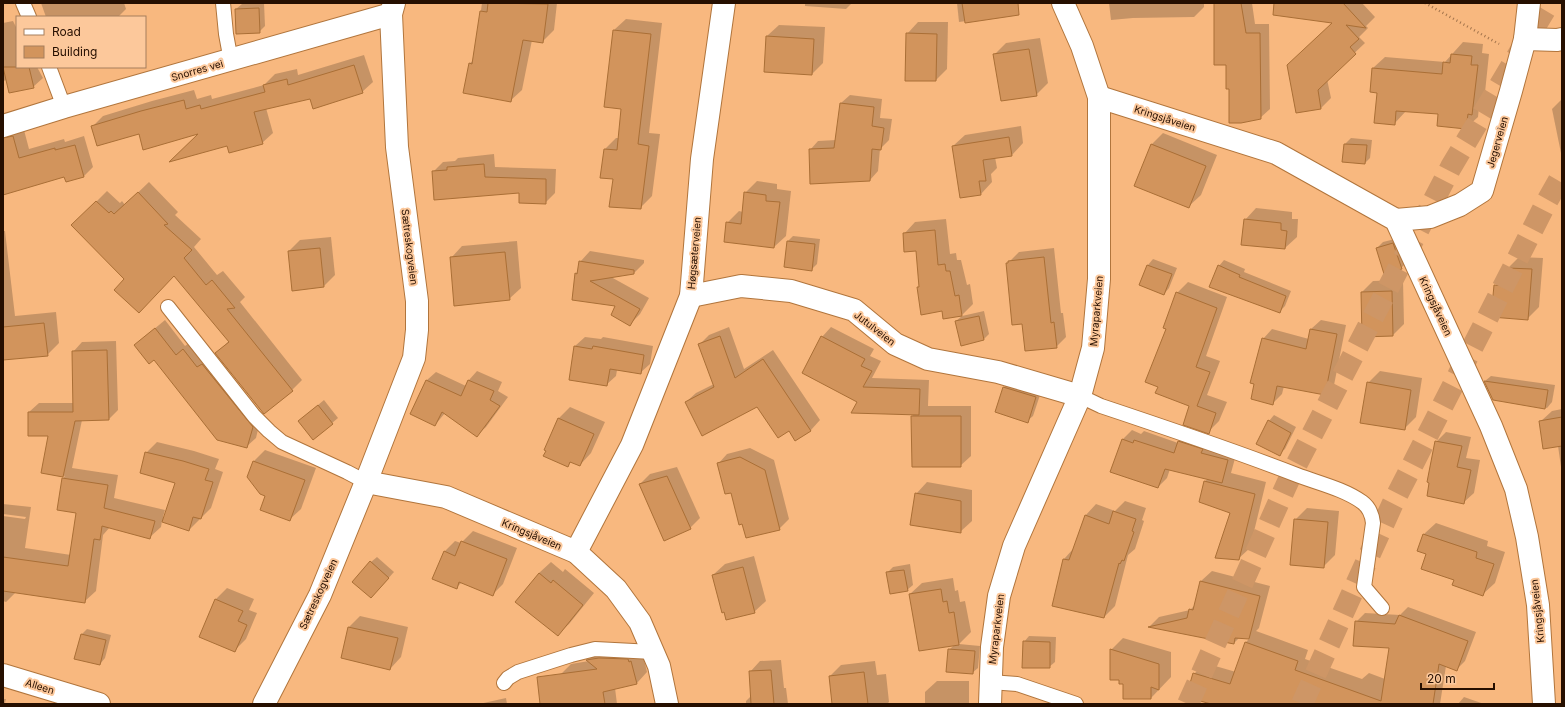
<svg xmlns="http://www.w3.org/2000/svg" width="1565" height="707" font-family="Inter,sans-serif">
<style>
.shadow{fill:#0003}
.building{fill:#d2945c;stroke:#aa6f36}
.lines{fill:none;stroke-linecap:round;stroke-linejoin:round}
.motorway-tunnel{stroke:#ce9666;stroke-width:22;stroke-dasharray:22 11;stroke-linecap:butt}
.service-casing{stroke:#b1753c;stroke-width:16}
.minor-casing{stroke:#b1753c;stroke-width:24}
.path{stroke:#a3744c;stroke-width:2.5;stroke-dasharray:1 3;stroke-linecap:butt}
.service{stroke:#fff;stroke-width:14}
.minor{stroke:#fff;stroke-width:22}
.labels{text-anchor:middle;stroke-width:4;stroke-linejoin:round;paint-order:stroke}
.street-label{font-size:10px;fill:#260f00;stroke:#fcc89b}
</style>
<rect width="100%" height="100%" fill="#f8b87f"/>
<g class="shadow">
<path d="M 41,3 L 124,3 L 126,9 L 118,17 L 46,17 Z"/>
<path d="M 264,3 L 265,26 L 259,32 L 236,9 L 242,4 Z"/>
<path d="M 482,3 L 557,3 L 554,30 L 542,42 L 532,40 L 522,90 L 510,101 L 465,92 L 470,63 L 474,60 Z"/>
<path d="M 805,3 L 852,3 L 846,9 L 805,6 Z"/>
<path d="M 957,3 L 1007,3 L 997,17 L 959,22 Z"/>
<path d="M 1109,3 L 1204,3 L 1204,7 L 1194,17 L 1133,18 L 1111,20 Z"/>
<path d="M 1217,3 L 1252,3 L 1255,24 L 1269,24 L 1270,109 L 1260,118 L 1230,88 Z"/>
<path d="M 1283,3 L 1362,3 L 1375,17 L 1366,26 L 1368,28 L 1359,37 L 1365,43 L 1327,79 L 1331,98 L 1321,108 L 1297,112 L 1333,22 Z"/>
<path d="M 626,19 L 662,23 L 649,133 L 660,134 L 652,196 L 640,208 L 614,179 L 605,149 L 616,138 L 619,138 L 623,108 L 614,30 Z"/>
<path d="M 13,21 L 17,29 L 17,67 L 37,67 L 43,78 L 33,87 L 7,80 L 3,81 L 3,23 Z"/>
<path d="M 918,22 L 948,22 L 947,69 L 936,80 L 907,34 Z"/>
<path d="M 779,25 L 825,27 L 823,63 L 812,74 L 767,36 Z"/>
<path d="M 1040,38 L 1048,83 L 1036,95 L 994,55 L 1006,43 Z"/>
<path d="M 1463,42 L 1483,44 L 1482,53 L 1489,54 L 1484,102 L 1479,107 L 1478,117 L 1466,128 L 1439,113 L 1406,111 L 1394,124 L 1378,92 L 1373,68 L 1385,57 L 1445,62 Z"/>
<path d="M 364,55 L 373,82 L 362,92 L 311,98 L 266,108 L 273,133 L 262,143 L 228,145 L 201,132 L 140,133 L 92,127 L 103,116 L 152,101 L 194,90 L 197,99 L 211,95 L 212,99 L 264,85 L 275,74 L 297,69 L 298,75 Z"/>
<path d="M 850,95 L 882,99 L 880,118 L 892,119 L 889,140 L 880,149 L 878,171 L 870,180 L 810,150 L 818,141 L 836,140 L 841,103 Z"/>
<path d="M 1562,99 L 1562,158 L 1552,109 Z"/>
<path d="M 1021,126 L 1023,143 L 1012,155 L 995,157 L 997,168 L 991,174 L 992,182 L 981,194 L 953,146 L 965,135 Z"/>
<path d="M 24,130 L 29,149 L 64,139 L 65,142 L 84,136 L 93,167 L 84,176 L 65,176 L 3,194 L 3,136 Z"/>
<path d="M 1163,133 L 1217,155 L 1201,195 L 1189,206 L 1151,145 Z"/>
<path d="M 1351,138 L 1372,140 L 1370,158 L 1365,163 L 1343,161 L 1345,144 Z"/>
<path d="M 494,154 L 495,167 L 556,169 L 555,193 L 545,203 L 520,192 L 433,172 L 443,162 L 455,161 L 458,158 Z"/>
<path d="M 757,181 L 777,184 L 777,189 L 791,191 L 786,236 L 774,247 L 727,223 L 739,211 L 743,212 L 745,193 Z"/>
<path d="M 149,182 L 178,212 L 175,215 L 201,239 L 194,247 L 217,275 L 223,271 L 245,297 L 240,302 L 302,380 L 292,390 L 216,353 L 229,341 L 174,275 L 126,279 L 73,225 L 107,191 L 120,203 L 122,201 L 125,205 Z"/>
<path d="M 1256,208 L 1292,212 L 1292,219 L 1298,219 L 1297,237 L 1285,248 L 1242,244 L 1245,220 Z"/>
<path d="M 946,219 L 950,254 L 956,253 L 957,260 L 961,260 L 967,285 L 970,284 L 973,304 L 962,315 L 943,310 L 918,287 L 920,286 L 917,250 L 904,234 L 915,222 Z"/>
<path d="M 3,231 L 5,231 L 15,316 L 56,312 L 59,343 L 47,355 L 3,359 Z"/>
<path d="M 793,236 L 820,239 L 817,264 L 811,270 L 788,241 Z"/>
<path d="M 331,237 L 335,275 L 324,286 L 289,251 L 300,240 Z"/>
<path d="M 1399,238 L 1407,262 L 1401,268 L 1377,248 L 1383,242 Z"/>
<path d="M 517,241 L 521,288 L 509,299 L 451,258 L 462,246 Z"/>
<path d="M 1054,248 L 1061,313 L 1063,313 L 1066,337 L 1056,347 L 1022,323 L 1007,264 L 1019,252 Z"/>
<path d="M 590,251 L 644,260 L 644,263 L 634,273 L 611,277 L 649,298 L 640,314 L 630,324 L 617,305 L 573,299 L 576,273 L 579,271 L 580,262 Z"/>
<path d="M 1519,257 L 1543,258 L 1539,307 L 1528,318 L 1495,286 L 1507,274 L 1508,268 Z"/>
<path d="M 1153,259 L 1177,268 L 1169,288 L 1164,294 L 1140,285 L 1148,265 Z"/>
<path d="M 1224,260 L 1245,269 L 1244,272 L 1291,291 L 1285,306 L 1280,311 L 1219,266 Z"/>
<path d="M 1403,280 L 1404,324 L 1393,335 L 1362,292 L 1373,281 Z"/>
<path d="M 1188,282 L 1227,297 L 1206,356 L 1220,361 L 1207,395 L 1227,402 L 1219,421 L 1208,432 L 1191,406 L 1167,328 L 1177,293 Z"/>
<path d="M 984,311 L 989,334 L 984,339 L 956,321 L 962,316 Z"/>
<path d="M 165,320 L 185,346 L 193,340 L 261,417 L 256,438 L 246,447 L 154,359 L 135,345 Z"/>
<path d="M 1321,320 L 1346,325 L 1334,385 L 1324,394 L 1284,386 L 1282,394 L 1272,404 L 1255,384 L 1263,339 L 1272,329 L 1309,339 L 1311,329 Z"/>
<path d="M 729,327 L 744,369 L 773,350 L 820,420 L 811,430 L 796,440 L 789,430 L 758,406 L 686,402 L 696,393 L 714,384 L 700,344 L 709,335 Z"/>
<path d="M 831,327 L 874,349 L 870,356 L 881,361 L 872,378 L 929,380 L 928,406 L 971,406 L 971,456 L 960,466 L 912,416 L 914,414 L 858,401 L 822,337 Z"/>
<path d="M 585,337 L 601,339 L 603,337 L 653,346 L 650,364 L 640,373 L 617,370 L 616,376 L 606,385 L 575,346 Z"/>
<path d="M 116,341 L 118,410 L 109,419 L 82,420 L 72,468 L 118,475 L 114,498 L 165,510 L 163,517 L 165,517 L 176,482 L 146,453 L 157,442 L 194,451 L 219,459 L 215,469 L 223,472 L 211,508 L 189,530 L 162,521 L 161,527 L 150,537 L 110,527 L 103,535 L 96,591 L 85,601 L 16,592 L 6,602 L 3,601 L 3,516 L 25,519 L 26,517 L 3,514 L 3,504 L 31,507 L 25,548 L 71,555 L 77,512 L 63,478 L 65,476 L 42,472 L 49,435 L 29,412 L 39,403 L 74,403 L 73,352 L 82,342 Z"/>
<path d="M 477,371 L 502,382 L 498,391 L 508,397 L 486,427 L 477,435 L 445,413 L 435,425 L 427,380 L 436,372 L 466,386 L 469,380 Z"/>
<path d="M 1380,371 L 1422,378 L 1416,417 L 1404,429 L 1368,383 Z"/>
<path d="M 1491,376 L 1555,385 L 1552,402 L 1547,408 L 1494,399 L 1485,381 Z"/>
<path d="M 1010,382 L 1041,392 L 1033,416 L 1027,421 L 997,411 L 1004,387 Z"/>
<path d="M 324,400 L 338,418 L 313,439 L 305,416 Z"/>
<path d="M 570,407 L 605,422 L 591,453 L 580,465 L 572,461 L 568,465 L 558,419 Z"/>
<path d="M 1562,409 L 1562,474 L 1558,446 L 1540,422 L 1552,411 Z"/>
<path d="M 1274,415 L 1296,427 L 1285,449 L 1279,454 L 1269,421 Z"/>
<path d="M 1132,430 L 1141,434 L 1144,431 L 1178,443 L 1188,432 L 1237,451 L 1231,473 L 1266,482 L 1250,548 L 1238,559 L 1231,512 L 1200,501 L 1205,481 L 1208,479 L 1170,469 L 1167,478 L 1158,487 L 1123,439 Z"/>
<path d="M 1446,432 L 1471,437 L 1466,458 L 1480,460 L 1474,493 L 1464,502 L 1436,442 Z"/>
<path d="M 750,448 L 774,460 L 789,519 L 779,529 L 743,523 L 732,491 L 718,464 L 727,454 Z"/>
<path d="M 265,450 L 316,468 L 301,509 L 289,520 L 266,495 L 254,461 Z"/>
<path d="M 677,467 L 700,518 L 690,528 L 640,484 L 650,474 Z"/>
<path d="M 927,482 L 972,490 L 972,521 L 960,532 L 916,494 Z"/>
<path d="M 1125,501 L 1146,508 L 1142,520 L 1144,521 L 1135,549 L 1128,555 L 1115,606 L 1104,617 L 1053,605 L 1064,559 L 1074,548 L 1085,516 L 1096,504 L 1115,511 Z"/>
<path d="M 1307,508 L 1339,511 L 1335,555 L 1324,566 L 1295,520 Z"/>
<path d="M 1436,523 L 1488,541 L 1487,546 L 1505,552 L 1495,583 L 1483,594 L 1427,553 L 1419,551 L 1424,534 Z"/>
<path d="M 473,531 L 517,548 L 503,584 L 492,595 L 462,582 L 456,588 L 444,552 L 455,541 L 461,543 Z"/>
<path d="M 754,556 L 766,601 L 754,612 L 713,575 L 725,564 Z"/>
<path d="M 377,557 L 394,572 L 377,591 L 371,562 Z"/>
<path d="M 551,562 L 563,572 L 565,569 L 594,593 L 569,624 L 557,635 L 539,573 Z"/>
<path d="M 910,564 L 913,585 L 907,590 L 887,573 L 893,567 Z"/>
<path d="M 1212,571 L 1270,586 L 1259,628 L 1256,631 L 1308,650 L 1305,659 L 1362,679 L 1369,673 L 1385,679 L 1390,648 L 1356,622 L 1365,613 L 1400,615 L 1408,607 L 1476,632 L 1465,661 L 1456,670 L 1446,666 L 1440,704 L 1215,704 L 1194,674 L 1205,663 L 1236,672 L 1246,642 L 1250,638 L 1239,638 L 1234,643 L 1150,626 L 1159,617 L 1190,610 L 1195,605 L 1201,581 Z"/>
<path d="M 953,578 L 955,591 L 958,590 L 960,602 L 965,601 L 971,632 L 959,644 L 980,646 L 978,668 L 972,673 L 949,650 L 954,645 L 910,594 L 922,583 Z"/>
<path d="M 227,588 L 254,599 L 249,610 L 257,613 L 246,639 L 234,651 L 216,599 Z"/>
<path d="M 360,616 L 408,627 L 401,657 L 390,669 L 342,658 L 349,627 Z"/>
<path d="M 87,629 L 111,635 L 105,658 L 100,664 L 82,634 Z"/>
<path d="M 1029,636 L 1056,637 L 1055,662 L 1049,667 L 1024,642 Z"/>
<path d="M 1123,638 L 1171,652 L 1171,677 L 1151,698 L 1124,683 L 1111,650 Z"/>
<path d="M 598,649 L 642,651 L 647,672 L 637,683 L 615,688 L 617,704 L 565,704 L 560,675 L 571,664 L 589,661 L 588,660 Z"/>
<path d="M 781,660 L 784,688 L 786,688 L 788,704 L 746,704 L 746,701 L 752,695 L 750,672 L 760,661 Z"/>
<path d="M 875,661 L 877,675 L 886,674 L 889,702 L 887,704 L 833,704 L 830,676 L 841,665 Z"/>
<path d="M 937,681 L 969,681 L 969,704 L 925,704 L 925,692 Z"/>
<path d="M 1464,697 L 1484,704 L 1458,704 Z"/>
<path d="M 506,698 L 507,704 L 479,704 Z"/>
<path d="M 3,699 L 6,699 L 5,703 L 8,704 L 3,704 Z"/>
</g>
<g class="building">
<path d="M 488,3 L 548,4 L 543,43 L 523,40 L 511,102 L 463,93 L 469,63 L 472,64 L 480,11 L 487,12 Z"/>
<path d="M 962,3 L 1018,3 L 1019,15 L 965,23 Z"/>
<path d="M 1214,3 L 1241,3 L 1246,33 L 1260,33 L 1261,119 L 1241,123 L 1229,123 L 1229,89 L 1226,89 L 1226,65 L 1214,65 Z"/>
<path d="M 1274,3 L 1343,3 L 1366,28 L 1346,25 L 1359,39 L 1350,47 L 1356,54 L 1318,90 L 1321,109 L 1296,113 L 1287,65 L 1332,23 L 1273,15 Z"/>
<path d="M 259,8 L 260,33 L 236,34 L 235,9 Z"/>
<path d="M 613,30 L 651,34 L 638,144 L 649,146 L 641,209 L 609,207 L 613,179 L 600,178 L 604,149 L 617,150 L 621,109 L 604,107 Z"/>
<path d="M 906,33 L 937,34 L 936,81 L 905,81 Z"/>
<path d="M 766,36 L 814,39 L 812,75 L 764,72 Z"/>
<path d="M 1029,49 L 1037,96 L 1001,101 L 993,54 Z"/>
<path d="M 1451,54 L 1472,56 L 1471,65 L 1478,65 L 1472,115 L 1468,114 L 1466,129 L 1437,126 L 1438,114 L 1396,111 L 1395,125 L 1374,123 L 1377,93 L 1370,92 L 1372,68 L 1442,74 L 1443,62 L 1450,63 Z"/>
<path d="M 354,65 L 363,93 L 313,109 L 310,99 L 254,112 L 263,144 L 229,153 L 227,146 L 169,162 L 198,134 L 143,150 L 139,134 L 97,146 L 91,126 L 141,111 L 184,100 L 186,109 L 200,105 L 201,109 L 265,92 L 263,85 L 287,79 L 288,85 Z"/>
<path d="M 3,67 L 29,67 L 34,88 L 9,93 Z"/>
<path d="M 840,103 L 874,107 L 872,126 L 884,128 L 881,150 L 872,149 L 870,181 L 810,184 L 809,149 L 834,148 Z"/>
<path d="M 13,136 L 19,158 L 55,148 L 55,150 L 75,145 L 84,177 L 66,182 L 64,177 L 3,195 L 3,138 Z"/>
<path d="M 1009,137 L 1012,156 L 983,160 L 986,181 L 979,181 L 981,195 L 960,198 L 952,146 Z"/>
<path d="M 1151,144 L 1206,166 L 1189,208 L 1134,186 Z"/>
<path d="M 1344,144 L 1367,145 L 1365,164 L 1342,162 Z"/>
<path d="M 484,164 L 485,177 L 546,179 L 546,204 L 519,203 L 519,193 L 434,200 L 432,171 L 447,170 L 447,167 Z"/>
<path d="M 138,192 L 168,224 L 164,225 L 192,250 L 184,258 L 206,285 L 212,280 L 235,308 L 227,309 L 293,391 L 264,414 L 215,353 L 229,342 L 174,276 L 139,313 L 114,290 L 124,279 L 71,225 L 96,201 L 109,213 L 111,211 L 114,214 Z"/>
<path d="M 744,192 L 766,195 L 766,201 L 780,202 L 774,248 L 724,242 L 726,222 L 741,224 Z"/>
<path d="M 1244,219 L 1281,223 L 1281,230 L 1287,231 L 1285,249 L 1241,245 Z"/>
<path d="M 935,230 L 938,265 L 945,264 L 946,271 L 950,271 L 955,296 L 959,295 L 962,316 L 943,319 L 942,311 L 921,315 L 917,287 L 919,287 L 916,251 L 904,252 L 903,233 Z"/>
<path d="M 787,241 L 815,244 L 812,271 L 784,267 Z"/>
<path d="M 1393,243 L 1402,269 L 1384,274 L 1376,248 Z"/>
<path d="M 320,248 L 324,287 L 292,291 L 288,251 Z"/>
<path d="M 505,252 L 510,300 L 454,306 L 450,257 Z"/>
<path d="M 1044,257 L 1051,323 L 1054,322 L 1057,348 L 1025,351 L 1022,324 L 1012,325 L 1006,263 L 1008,263 L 1008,261 Z"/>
<path d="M 579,261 L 634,270 L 634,274 L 590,281 L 640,309 L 630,326 L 611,315 L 615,306 L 572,300 L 575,273 L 577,274 Z"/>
<path d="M 1147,265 L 1172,274 L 1164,295 L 1139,285 Z"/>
<path d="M 1218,265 L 1240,275 L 1239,277 L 1286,296 L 1280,313 L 1209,287 Z"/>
<path d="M 1507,268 L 1532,269 L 1528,320 L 1491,317 L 1494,285 L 1505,286 Z"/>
<path d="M 1392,291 L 1393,336 L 1362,337 L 1361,292 Z"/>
<path d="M 1176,292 L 1217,308 L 1196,367 L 1210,372 L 1197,406 L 1216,413 L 1209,434 L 1183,425 L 1189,406 L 1155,393 L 1158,387 L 1145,382 L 1166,329 L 1163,328 Z"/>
<path d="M 979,316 L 984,340 L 961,346 L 955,321 Z"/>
<path d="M 44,323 L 48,356 L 3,360 L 3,327 Z"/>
<path d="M 155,328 L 176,355 L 183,349 L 197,367 L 202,364 L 253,427 L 247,448 L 217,440 L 154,360 L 149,364 L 134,345 Z"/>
<path d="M 1310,329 L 1337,334 L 1325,395 L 1277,386 L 1273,405 L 1251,399 L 1254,384 L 1250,383 L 1262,338 L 1306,349 Z"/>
<path d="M 720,336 L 735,378 L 763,359 L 811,431 L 795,441 L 789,431 L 778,438 L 757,407 L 702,436 L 685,402 L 714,387 L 698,344 Z"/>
<path d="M 821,336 L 865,359 L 861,366 L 872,371 L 863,387 L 920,389 L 919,415 L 851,413 L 857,402 L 802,373 Z"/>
<path d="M 574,346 L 592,349 L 593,346 L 644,355 L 641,374 L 610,369 L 607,386 L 569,380 Z"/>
<path d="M 107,350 L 109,420 L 75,421 L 63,477 L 41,473 L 48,436 L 28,436 L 28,412 L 73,412 L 72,351 Z"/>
<path d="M 426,380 L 461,396 L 468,380 L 494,391 L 490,400 L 500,406 L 477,437 L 442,412 L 435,426 L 410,414 Z"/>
<path d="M 1484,381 L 1548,390 L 1545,409 L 1493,400 Z"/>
<path d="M 1367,382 L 1411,390 L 1405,430 L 1360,423 Z"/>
<path d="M 1003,387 L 1036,397 L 1028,423 L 995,412 Z"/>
<path d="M 318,405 L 333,424 L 313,440 L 298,421 Z"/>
<path d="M 911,416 L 961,416 L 961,467 L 912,467 Z"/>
<path d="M 1562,417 L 1562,446 L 1543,449 L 1539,421 Z"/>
<path d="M 558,418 L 594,434 L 580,466 L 570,462 L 568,467 L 543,456 L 546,451 L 544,450 Z"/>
<path d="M 1268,420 L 1291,433 L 1280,456 L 1256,444 Z"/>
<path d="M 1122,439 L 1133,443 L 1134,440 L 1174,453 L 1178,441 L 1203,449 L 1201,453 L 1228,460 L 1222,483 L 1165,469 L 1158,488 L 1110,472 Z"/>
<path d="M 1435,441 L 1462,446 L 1457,467 L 1471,470 L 1464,504 L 1427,496 L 1429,483 L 1427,482 Z"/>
<path d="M 145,452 L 183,461 L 209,469 L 205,480 L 213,482 L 201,519 L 193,517 L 189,531 L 162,522 L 175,483 L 140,473 Z"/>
<path d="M 740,457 L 765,470 L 780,530 L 746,538 L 742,524 L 739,525 L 731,493 L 725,494 L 717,463 Z"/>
<path d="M 253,461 L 305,480 L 290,521 L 260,510 L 265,496 L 260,494 L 247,477 Z"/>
<path d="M 667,476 L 691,529 L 664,541 L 639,484 Z"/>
<path d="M 62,478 L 108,485 L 104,508 L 155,521 L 150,539 L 102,526 L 100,540 L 94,539 L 85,603 L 3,591 L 3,557 L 68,566 L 76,513 L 57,510 Z"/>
<path d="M 1204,481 L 1255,494 L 1239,560 L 1215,558 L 1230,513 L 1199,502 Z"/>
<path d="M 915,493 L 961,501 L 961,533 L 910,525 Z"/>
<path d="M 1113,511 L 1136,519 L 1132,531 L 1134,532 L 1124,561 L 1122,560 L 1120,564 L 1119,563 L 1104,618 L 1052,606 L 1063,559 L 1069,560 L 1085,515 L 1109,524 Z"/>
<path d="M 1294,519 L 1328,522 L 1324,568 L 1290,565 Z"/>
<path d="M 1423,534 L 1477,552 L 1476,558 L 1494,564 L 1483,596 L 1452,585 L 1454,580 L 1421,569 L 1426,554 L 1417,551 Z"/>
<path d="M 461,541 L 507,559 L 493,596 L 459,582 L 457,589 L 432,579 L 444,551 L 455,556 Z"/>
<path d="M 370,561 L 389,578 L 371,598 L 352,582 Z"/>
<path d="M 743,567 L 755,613 L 726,620 L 724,612 L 722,613 L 712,575 Z"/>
<path d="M 904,570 L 908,591 L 890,594 L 886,572 Z"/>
<path d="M 539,573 L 551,583 L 553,580 L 583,605 L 558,636 L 515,602 Z"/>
<path d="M 1200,581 L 1260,596 L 1249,639 L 1235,638 L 1234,644 L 1148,627 L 1187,618 L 1189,609 L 1193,610 Z"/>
<path d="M 941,589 L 943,602 L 947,601 L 949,613 L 954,612 L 959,645 L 919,651 L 909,594 Z"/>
<path d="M 215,599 L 243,611 L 238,621 L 247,625 L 235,652 L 199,637 Z"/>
<path d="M 1399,615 L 1468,641 L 1457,671 L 1439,664 L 1433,704 L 1211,704 L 1186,697 L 1193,673 L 1230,684 L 1245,642 L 1298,661 L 1295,670 L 1381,701 L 1389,648 L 1353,646 L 1355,621 L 1395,624 Z"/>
<path d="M 348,627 L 398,638 L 390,670 L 341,658 Z"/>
<path d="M 81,634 L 106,640 L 100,665 L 74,659 Z"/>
<path d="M 1023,641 L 1050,642 L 1050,668 L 1022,668 Z"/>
<path d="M 948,649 L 975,651 L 973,674 L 946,672 Z"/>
<path d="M 1110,649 L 1159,664 L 1159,690 L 1151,687 L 1151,699 L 1123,699 L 1123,684 L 1119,684 L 1119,680 L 1110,680 Z"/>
<path d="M 599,658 L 628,659 L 629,662 L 631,661 L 637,684 L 603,692 L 605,704 L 540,704 L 537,677 L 597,669 L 586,660 Z"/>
<path d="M 771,670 L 774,704 L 751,704 L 749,671 Z"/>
<path d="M 864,672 L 868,704 L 832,704 L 829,676 Z"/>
</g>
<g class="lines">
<g class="motorway-tunnel">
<path d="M 1188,704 L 1291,475 L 1451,167 L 1549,3"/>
<path d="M 1302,704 L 1392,505 L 1546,203 L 1562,175"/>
</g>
<defs>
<g id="service">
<path d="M 23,3 L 29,17"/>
<path d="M 223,3 L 226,34 L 231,61"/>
<path d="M 49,67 L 64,107"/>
<path d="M 168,307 L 254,416 L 269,431 L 282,442 L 347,472 L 366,482"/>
<path d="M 1080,396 L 1101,406 C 1167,428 1233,450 1297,475 C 1318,483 1344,489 1362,502 C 1369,507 1372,514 1373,523 L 1364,587 L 1382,608"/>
<path d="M 990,682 L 1017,684 L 1076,704"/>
<path d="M 504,683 L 508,678 L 518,672 L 571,655 L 595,649 L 653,652"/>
</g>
<g id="minor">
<path d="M 1525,39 L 1557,40 L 1562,39"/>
<path d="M 1099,97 L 1276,153 L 1396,220 L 1491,426 L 1516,489 L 1527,537 L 1538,605 L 1544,704"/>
<path d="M 3,126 L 64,107 L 391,14"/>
<path d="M 1396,220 L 1430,217 L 1460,205 L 1482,191 L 1511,91 L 1525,39 L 1529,3"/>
<path d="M 691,296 L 741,286 L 791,291 L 854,310 L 895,344 L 928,359 L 998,372 L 1080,396"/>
<path d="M 366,482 L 446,497 L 576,552 L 616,589 L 640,622 L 659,666 L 667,704"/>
<path d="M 576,552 L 632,445 L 691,296 L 702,159 L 724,3"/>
<path d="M 3,675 L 99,704"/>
<path d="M 264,704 L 320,595 L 366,482 L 414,358 L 417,330 L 417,301 L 397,147 L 391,14 L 394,3"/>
<path d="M 990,704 L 992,647 L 999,596 L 1014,546 L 1080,396 L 1093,348 L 1099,279 L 1099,97 L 1082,46 L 1063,3"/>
</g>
</defs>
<use href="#service" class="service-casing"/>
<use href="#minor" class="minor-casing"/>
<path class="path" d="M 1425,3 L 1499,44"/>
<use href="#service" class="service"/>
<use href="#minor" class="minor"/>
</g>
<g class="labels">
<g class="street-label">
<text transform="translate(197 70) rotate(-16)" y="4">Snorres vei</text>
<text transform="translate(1165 118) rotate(18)" y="4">Kringsjåveien</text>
<text transform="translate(1497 142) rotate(-74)" y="4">Jegerveien</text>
<text transform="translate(410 247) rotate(83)" y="4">Sætreskogveien</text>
<text transform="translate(694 253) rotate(-85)" y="4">Høgsæterveien</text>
<text transform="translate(1436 306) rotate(65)" y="4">Kringsjåveien</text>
<text transform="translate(1096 311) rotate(-85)" y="4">Myraparkveien</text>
<text transform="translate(875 328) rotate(38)" y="4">Jutulveien</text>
<text transform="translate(532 534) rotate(23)" y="4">Kringsjåveien</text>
<text transform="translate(318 594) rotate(-65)" y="4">Sætreskogveien</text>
<text transform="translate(1537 611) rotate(-96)" y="4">Kringsjåveien</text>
<text transform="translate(996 629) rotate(-83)" y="4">Myraparkveien</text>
<text transform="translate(40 686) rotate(17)" y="4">Alleen</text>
</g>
</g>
<rect width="1565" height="707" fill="none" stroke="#260f00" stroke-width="8"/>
<rect x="16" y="16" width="130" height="52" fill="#fcc89b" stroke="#a67e5d"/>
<rect x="24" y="29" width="20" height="6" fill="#ffffff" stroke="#a67e5d"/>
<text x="52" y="36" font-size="12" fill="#260f00">Road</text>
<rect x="24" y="46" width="20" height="12" fill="#d2945c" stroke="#a67e5d"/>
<text x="52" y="56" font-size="12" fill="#260f00">Building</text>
<path d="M1421 683v6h73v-6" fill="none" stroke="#260f00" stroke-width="2"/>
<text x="1427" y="683" font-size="12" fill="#260f00" stroke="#fcc89b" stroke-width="3" paint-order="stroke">20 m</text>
</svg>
